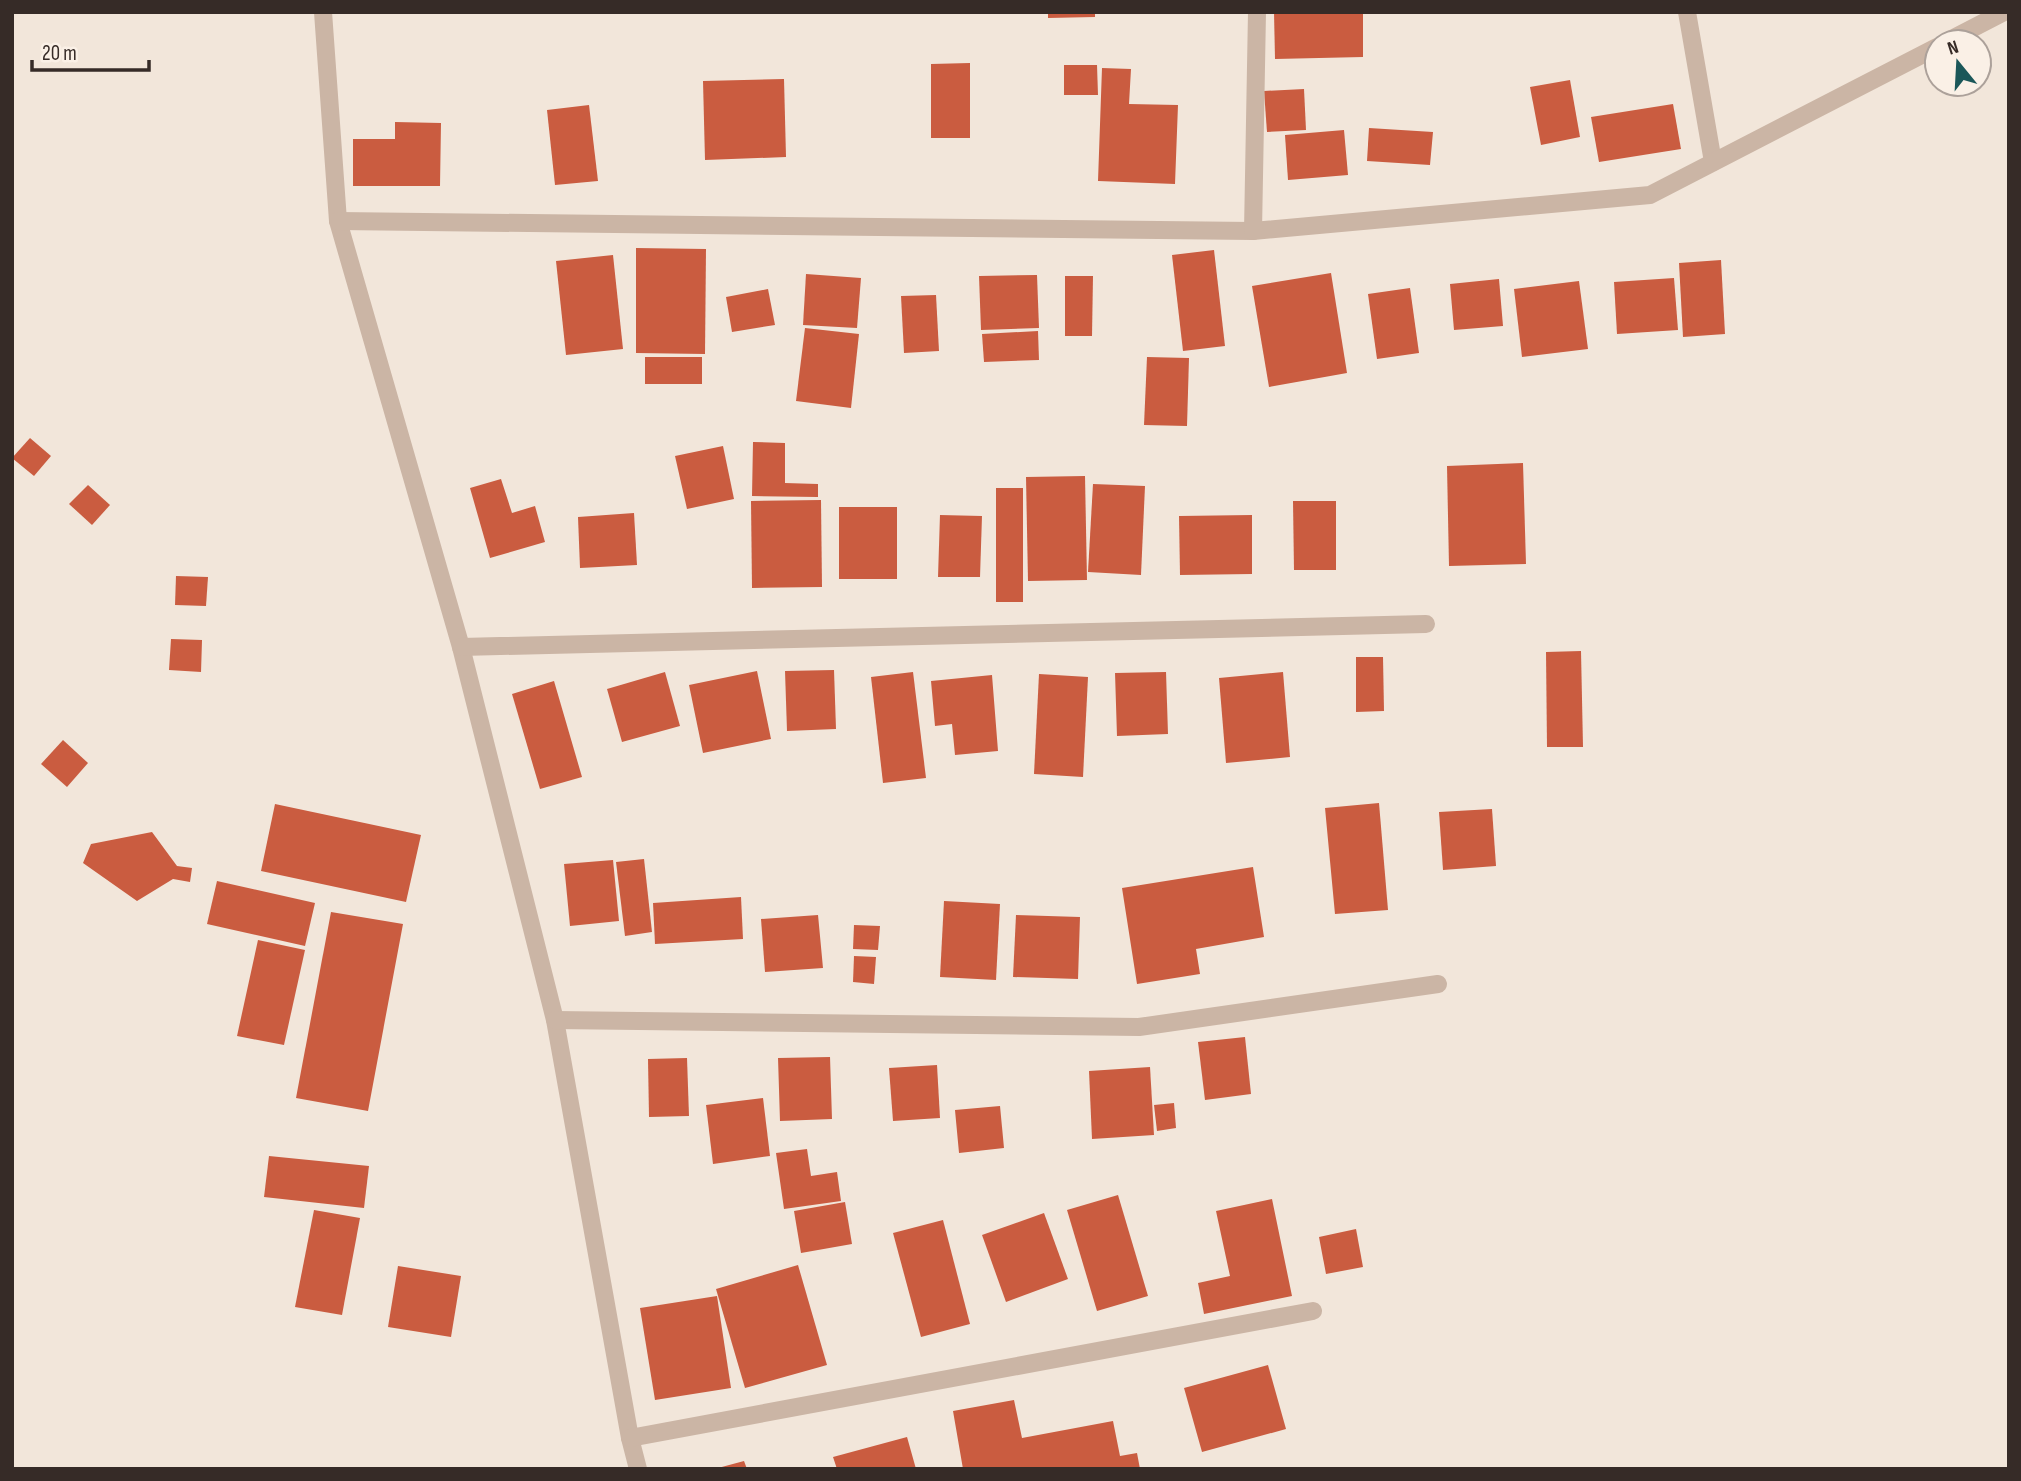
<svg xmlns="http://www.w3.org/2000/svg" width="2021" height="1481" font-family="'Sofia Sans Condensed',sans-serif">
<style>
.building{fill:#ca5c40}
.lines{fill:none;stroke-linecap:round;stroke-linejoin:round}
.street{stroke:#cbb5a5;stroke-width:18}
</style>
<rect width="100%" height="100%" fill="#f2e6da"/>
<g class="building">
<path d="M 1048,12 L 1095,12 L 1095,17 L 1048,18 Z"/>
<path d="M 1274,12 L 1363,12 L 1363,57 L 1275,59 Z"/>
<path d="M 970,63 L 970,138 L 931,138 L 931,64 Z"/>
<path d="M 1064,65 L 1097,65 L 1098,95 L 1064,95 Z"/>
<path d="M 1102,68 L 1131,69 L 1129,104 L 1178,105 L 1175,184 L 1098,181 Z"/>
<path d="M 784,79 L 786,157 L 705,160 L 703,81 Z"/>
<path d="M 1570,80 L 1580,137 L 1541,145 L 1530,87 Z"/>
<path d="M 1304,89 L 1306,130 L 1267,132 L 1264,91 Z"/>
<path d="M 1673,104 L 1681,149 L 1599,162 L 1591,117 Z"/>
<path d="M 589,105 L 598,181 L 555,185 L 547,110 Z"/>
<path d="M 395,122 L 441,123 L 440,186 L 353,186 L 353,139 L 395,139 Z"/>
<path d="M 1369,128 L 1433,132 L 1430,165 L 1367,161 Z"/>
<path d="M 1344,130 L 1348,175 L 1288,180 L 1285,135 Z"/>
<path d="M 636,248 L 706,249 L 705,354 L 636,353 Z"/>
<path d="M 1214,250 L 1225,346 L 1183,351 L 1172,255 Z"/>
<path d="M 613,255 L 623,349 L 566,355 L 556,261 Z"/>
<path d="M 1721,260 L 1725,334 L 1683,337 L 1679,263 Z"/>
<path d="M 1331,273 L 1347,373 L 1269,387 L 1252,286 Z"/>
<path d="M 806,274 L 861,278 L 857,328 L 803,325 Z"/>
<path d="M 1037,275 L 1039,328 L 981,330 L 979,276 Z"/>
<path d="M 1065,276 L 1093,276 L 1092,336 L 1065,336 Z"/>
<path d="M 1674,278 L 1678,330 L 1617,334 L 1614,282 Z"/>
<path d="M 1499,279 L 1503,326 L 1454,330 L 1450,284 Z"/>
<path d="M 1579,281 L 1588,349 L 1522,357 L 1514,289 Z"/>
<path d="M 1410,288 L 1419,353 L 1377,359 L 1368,294 Z"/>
<path d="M 768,289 L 775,325 L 732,332 L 726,297 Z"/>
<path d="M 936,295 L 939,351 L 904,353 L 901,296 Z"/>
<path d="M 805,328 L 859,334 L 851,408 L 796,401 Z"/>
<path d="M 1038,331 L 1039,360 L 984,362 L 982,334 Z"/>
<rect x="645" y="357" width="57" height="27"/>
<path d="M 1147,357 L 1189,358 L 1187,426 L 1144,425 Z"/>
<path d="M 30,438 L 51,456 L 34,476 L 12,458 Z"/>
<path d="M 753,442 L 785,443 L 785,483 L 818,484 L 818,497 L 752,496 Z"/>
<path d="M 723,446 L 734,499 L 687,509 L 675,456 Z"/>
<path d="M 1523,463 L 1526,564 L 1449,566 L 1447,466 Z"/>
<path d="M 1085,476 L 1087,580 L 1028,581 L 1026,477 Z"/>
<path d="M 501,479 L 512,513 L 535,506 L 545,542 L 490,558 L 470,488 Z"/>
<path d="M 1093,484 L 1145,486 L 1141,575 L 1088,572 Z"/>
<path d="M 88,485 L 110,505 L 92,525 L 69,504 Z"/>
<rect x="996" y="488" width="27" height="114"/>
<path d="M 821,500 L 822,587 L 752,588 L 751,501 Z"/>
<path d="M 1293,501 L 1336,501 L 1336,570 L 1294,570 Z"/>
<rect x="839" y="507" width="58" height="72"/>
<path d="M 634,513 L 637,565 L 580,568 L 578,517 Z"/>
<path d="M 940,515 L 982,516 L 980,577 L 938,577 Z"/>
<path d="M 1252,515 L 1252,574 L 1180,575 L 1179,516 Z"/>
<path d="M 176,576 L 208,577 L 206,606 L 175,605 Z"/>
<path d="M 171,639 L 202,640 L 201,672 L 169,670 Z"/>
<path d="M 1581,651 L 1583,747 L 1547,747 L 1546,652 Z"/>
<path d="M 1356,657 L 1383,657 L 1384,711 L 1356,712 Z"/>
<path d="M 834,670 L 836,729 L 787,731 L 785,671 Z"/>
<path d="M 757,671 L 771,739 L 703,753 L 689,685 Z"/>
<path d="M 665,672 L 680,726 L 622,742 L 607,689 Z"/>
<path d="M 913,672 L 926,778 L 883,783 L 871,677 Z"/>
<path d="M 1166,672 L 1168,734 L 1117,736 L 1115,673 Z"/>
<path d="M 1283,672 L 1290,757 L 1226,763 L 1219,678 Z"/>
<path d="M 1039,674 L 1088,677 L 1083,777 L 1034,774 Z"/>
<path d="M 992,675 L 998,751 L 955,755 L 952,724 L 935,726 L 931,681 Z"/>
<path d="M 554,681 L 582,777 L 540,789 L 512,694 Z"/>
<path d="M 63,740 L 88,763 L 67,787 L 41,764 Z"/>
<path d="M 1379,803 L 1388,910 L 1335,914 L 1325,808 Z"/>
<path d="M 275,804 L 421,835 L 406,902 L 261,871 Z"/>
<path d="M 1492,809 L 1496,866 L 1443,870 L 1439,812 Z"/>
<path d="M 152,832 L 177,866 L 192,868 L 190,882 L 173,879 L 137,901 L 83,863 L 91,844 Z"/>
<path d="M 644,859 L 652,932 L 625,936 L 616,862 Z"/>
<path d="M 613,860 L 619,921 L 570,926 L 564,864 Z"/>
<path d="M 1253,867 L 1264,937 L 1196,949 L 1200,974 L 1137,984 L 1122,888 Z"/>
<path d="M 217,881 L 315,903 L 305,946 L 207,924 Z"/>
<path d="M 741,897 L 743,939 L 655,944 L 653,903 Z"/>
<path d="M 944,901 L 1000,904 L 996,980 L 940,977 Z"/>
<path d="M 331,912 L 403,924 L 368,1111 L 296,1098 Z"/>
<path d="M 818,915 L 823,968 L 765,972 L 761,919 Z"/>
<path d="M 1016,915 L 1080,917 L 1078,979 L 1013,977 Z"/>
<path d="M 854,925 L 880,926 L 878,950 L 853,949 Z"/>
<path d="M 258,940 L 305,950 L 284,1045 L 237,1036 Z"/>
<path d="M 854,956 L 876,957 L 874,984 L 853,982 Z"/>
<path d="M 1245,1037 L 1251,1094 L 1205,1100 L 1198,1042 Z"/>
<path d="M 830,1057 L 832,1119 L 780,1121 L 778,1058 Z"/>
<path d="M 687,1058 L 689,1116 L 649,1117 L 648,1059 Z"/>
<path d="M 937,1065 L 940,1118 L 893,1121 L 889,1068 Z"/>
<path d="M 1150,1067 L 1154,1135 L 1092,1139 L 1089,1071 Z"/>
<path d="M 763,1098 L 770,1156 L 713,1164 L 706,1105 Z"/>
<path d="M 1174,1103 L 1176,1128 L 1157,1131 L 1154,1105 Z"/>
<path d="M 1000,1106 L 1004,1148 L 959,1153 L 955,1110 Z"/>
<path d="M 807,1149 L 811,1176 L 837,1172 L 841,1201 L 784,1209 L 776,1153 Z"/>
<path d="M 269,1156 L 369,1166 L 364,1208 L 264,1197 Z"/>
<path d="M 1118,1195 L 1148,1296 L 1097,1311 L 1067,1210 Z"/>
<path d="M 1272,1199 L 1292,1296 L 1204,1314 L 1198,1283 L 1230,1276 L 1216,1211 Z"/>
<path d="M 845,1202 L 852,1244 L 801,1253 L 794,1211 Z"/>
<path d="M 314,1210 L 360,1218 L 342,1315 L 295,1307 Z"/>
<path d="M 1044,1213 L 1068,1279 L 1006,1302 L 982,1235 Z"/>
<path d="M 943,1220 L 970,1324 L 921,1337 L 893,1233 Z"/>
<path d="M 1356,1229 L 1363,1267 L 1326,1274 L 1319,1237 Z"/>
<path d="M 798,1265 L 827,1365 L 745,1388 L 716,1289 Z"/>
<path d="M 398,1266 L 461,1276 L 451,1337 L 388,1327 Z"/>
<path d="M 717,1296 L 731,1388 L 655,1400 L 640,1308 Z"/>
<path d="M 1268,1365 L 1286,1429 L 1202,1452 L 1184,1388 Z"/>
<path d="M 1014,1400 L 1022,1438 L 1113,1421 L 1120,1456 L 1137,1453 L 1140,1469 L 963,1469 L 953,1411 Z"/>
<path d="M 907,1437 L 916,1469 L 837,1469 L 833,1457 Z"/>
<path d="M 744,1461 L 747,1469 L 718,1469 L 718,1468 Z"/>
</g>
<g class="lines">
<g class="street">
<path d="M 323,12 L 338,221 L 461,647 L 555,1020 L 630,1438 L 638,1469"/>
<path d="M 1687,12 L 1713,162"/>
<path d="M 1946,42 L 2004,12"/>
<path d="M 338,221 L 1253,231 L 1650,195 L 1937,47"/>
<path d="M 1253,231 L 1257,12"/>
<path d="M 461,647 L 1426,624"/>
<path d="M 555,1020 L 1139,1027 L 1438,984"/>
<path d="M 630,1438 L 1313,1311"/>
</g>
</g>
<rect width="2021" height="1481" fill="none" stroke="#362b27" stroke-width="28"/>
<g transform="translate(1958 63) rotate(342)"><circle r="33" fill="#faf0e6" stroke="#aca19a" stroke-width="2"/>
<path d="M0-5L12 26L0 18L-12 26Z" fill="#1b5759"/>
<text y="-10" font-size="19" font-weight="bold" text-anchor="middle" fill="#362b27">N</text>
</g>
<path d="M32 60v10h117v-10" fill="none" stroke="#362b27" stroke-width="3.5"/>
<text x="42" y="60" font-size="21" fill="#362b27" stroke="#faf0e6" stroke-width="5" paint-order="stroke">20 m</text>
</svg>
